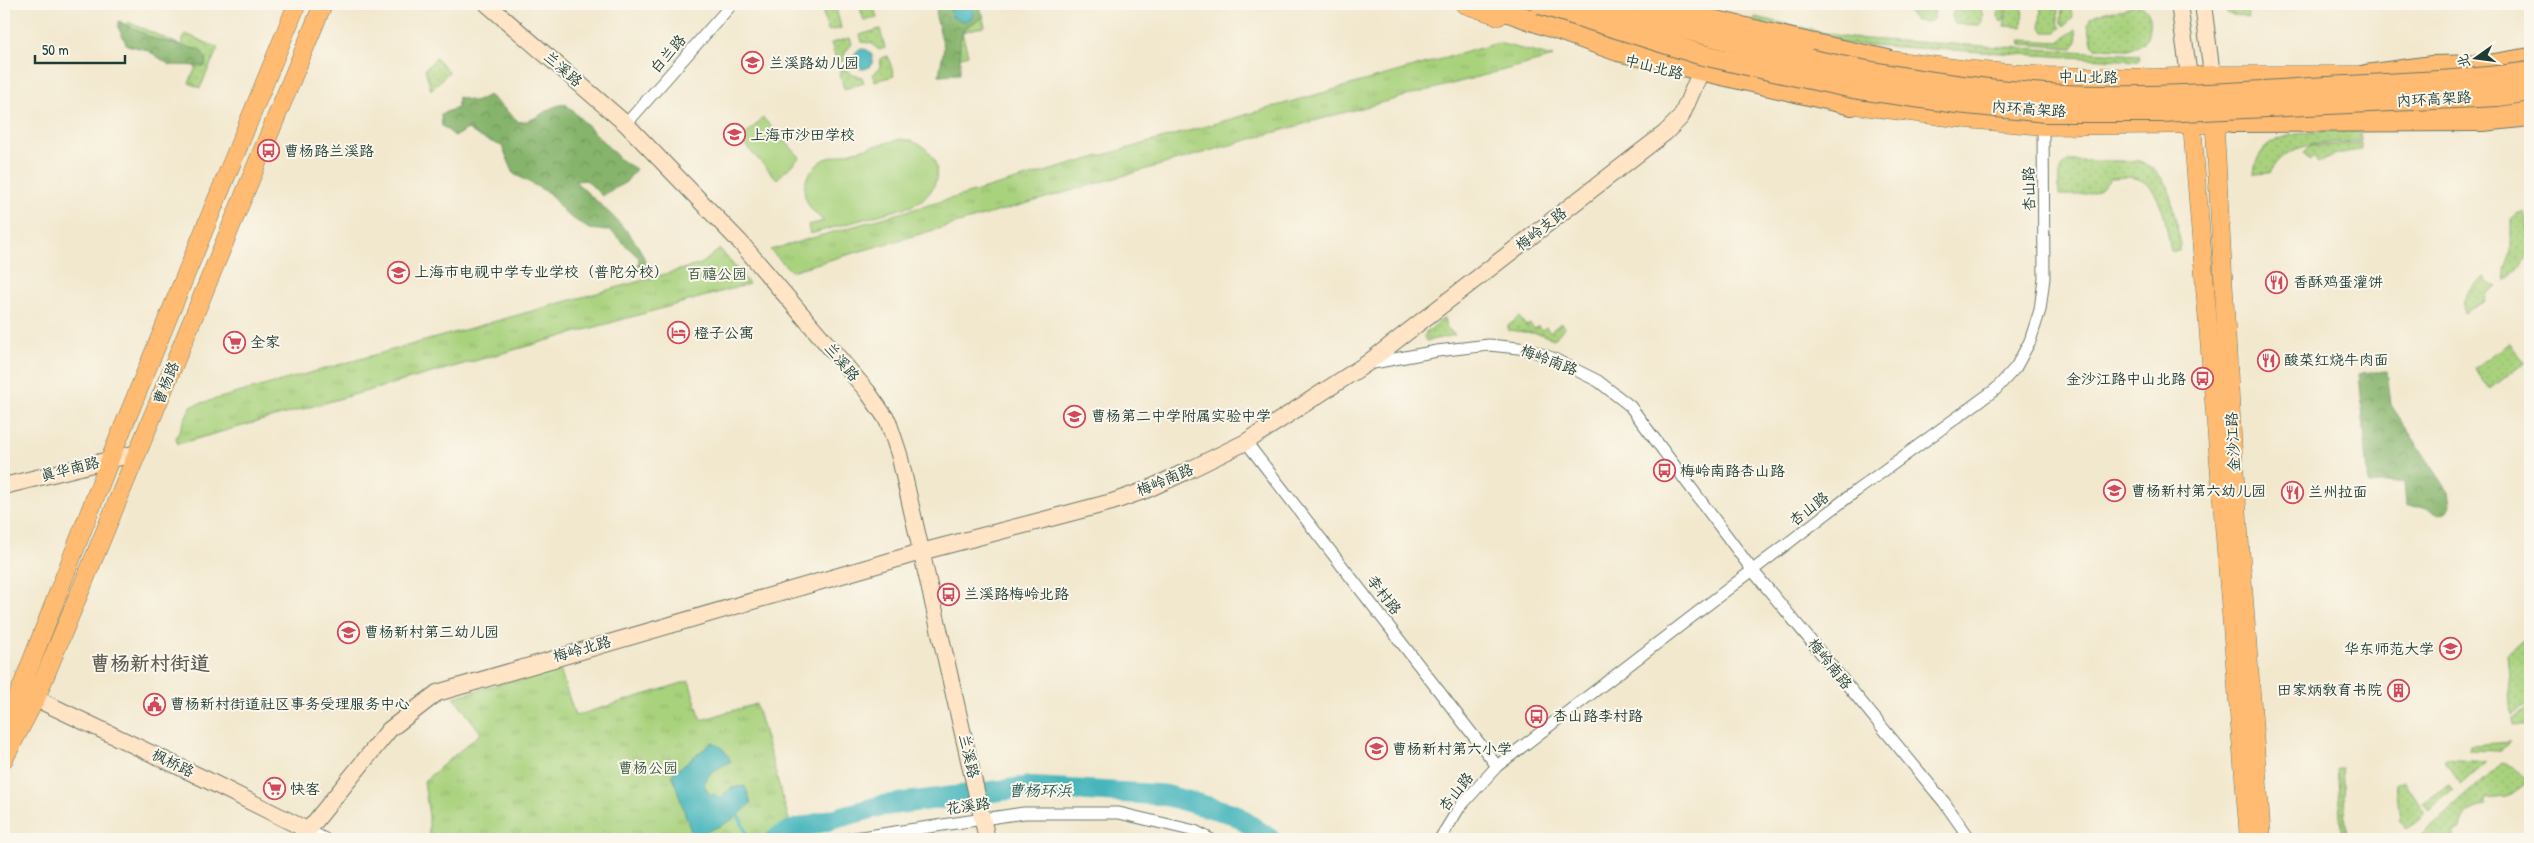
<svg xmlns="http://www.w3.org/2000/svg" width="2534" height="843" font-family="'Patrick Hand','LXGW WenKai TC',sans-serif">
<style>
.grass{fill:url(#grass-dots);stroke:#648858}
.forest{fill:url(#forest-crowns);stroke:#527850}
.park{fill:url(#park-tufts);stroke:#648858}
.pitch{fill:#a9d27d;stroke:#648858}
.water{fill:#46b6bc;stroke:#327a78}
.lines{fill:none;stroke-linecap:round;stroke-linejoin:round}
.stream{stroke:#46b6bc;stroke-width:4}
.river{stroke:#46b6bc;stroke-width:21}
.street-casing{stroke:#69796a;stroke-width:13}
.secondary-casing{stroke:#69796a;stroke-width:18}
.primary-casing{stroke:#69796a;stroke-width:19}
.highway-casing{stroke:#69796a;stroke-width:22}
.street{stroke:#fff;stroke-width:11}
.secondary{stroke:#ffe4c6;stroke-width:16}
.primary{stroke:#ffbb71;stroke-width:18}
.highway{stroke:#ffbb71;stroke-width:20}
.highway-bridge-casing{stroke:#69796a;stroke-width:22;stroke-linecap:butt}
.highway-bridge{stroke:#ffbb71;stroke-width:20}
.labels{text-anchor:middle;stroke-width:4;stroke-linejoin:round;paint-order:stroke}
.street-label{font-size:15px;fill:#1f3d34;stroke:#fbf7ec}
.poi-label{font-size:15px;fill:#1f3d34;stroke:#fbf7ec;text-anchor:start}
.park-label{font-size:15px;fill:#3b5b43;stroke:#fbf7ec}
.water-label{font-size:16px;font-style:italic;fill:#2b615d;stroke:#fbf7ec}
.district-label{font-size:20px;font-weight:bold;fill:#5e5e56;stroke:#fbf7ec}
</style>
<defs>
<pattern id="grass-dots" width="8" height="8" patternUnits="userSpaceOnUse" patternTransform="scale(1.25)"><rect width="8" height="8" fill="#a9d27d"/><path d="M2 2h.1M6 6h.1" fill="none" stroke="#91b56d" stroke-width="1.8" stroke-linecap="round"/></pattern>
<pattern id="forest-crowns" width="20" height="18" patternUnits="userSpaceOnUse" patternTransform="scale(1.25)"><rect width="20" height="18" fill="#86b46c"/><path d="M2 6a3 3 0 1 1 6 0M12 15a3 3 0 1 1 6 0" fill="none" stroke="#6d945a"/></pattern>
<pattern id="park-tufts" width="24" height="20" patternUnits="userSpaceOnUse" patternTransform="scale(1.25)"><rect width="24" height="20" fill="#a9d27d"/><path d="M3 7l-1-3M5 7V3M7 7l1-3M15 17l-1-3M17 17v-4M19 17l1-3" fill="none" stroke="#91b56d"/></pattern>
</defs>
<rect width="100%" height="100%" fill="#fbf7ec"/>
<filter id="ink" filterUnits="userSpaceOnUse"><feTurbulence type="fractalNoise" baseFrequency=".02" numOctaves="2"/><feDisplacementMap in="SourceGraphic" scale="10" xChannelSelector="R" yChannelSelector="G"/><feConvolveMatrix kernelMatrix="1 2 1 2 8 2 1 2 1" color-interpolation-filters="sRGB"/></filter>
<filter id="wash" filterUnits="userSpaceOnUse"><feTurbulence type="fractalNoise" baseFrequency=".0096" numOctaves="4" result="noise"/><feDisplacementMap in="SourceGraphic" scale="20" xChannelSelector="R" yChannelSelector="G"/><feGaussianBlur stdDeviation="1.12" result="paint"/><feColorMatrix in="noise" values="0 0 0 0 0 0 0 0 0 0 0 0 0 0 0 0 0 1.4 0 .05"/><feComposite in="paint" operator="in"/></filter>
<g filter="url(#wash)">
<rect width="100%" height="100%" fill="#f2e8ce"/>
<g class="grass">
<path d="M 828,4 L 835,4 L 841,28 L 828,31 L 821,6 Z"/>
<path d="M 859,4 L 873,4 L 877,18 L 864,21 Z"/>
<path d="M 941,4 L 979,4 L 985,26 L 962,32 L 968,55 L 958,58 Z"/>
<path d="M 1999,4 L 2023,4 L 2022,27 L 2004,26 L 2007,11 L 2005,11 L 2004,19 L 2001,22 L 1998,15 Z"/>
<path d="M 2041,4 L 2069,4 L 2073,18 L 2064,26 L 2061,23 L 2062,6 L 2052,5 L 2052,9 L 2058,9 L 2058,23 L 2061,28 L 2057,32 L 2044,32 L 2040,25 Z"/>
<path d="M 2136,4 C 2154,9 2153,29 2144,43 L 2128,49 L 2096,48 L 2093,46 L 2088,24 L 2090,18 C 2103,8 2122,14 2136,4 Z"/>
<path d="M 2223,4 L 2233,4 L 2234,9 L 2246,10 L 2249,18 L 2228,14 Z"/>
<path d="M 1926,6 L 1935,10 L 1933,19 L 1929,22 L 1915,21 L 1905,7 L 1925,8 Z"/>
<path d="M 1956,7 L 1980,8 C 1983,14 1984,21 1979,25 L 1955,24 L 1952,15 Z"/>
<path d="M 1755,17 L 1849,38 L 2139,55 L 2140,59 L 2138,61 L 1849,44 L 1754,22 Z"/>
<path d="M 128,22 L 180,45 L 186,34 L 218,48 L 200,88 L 189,83 L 196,67 L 123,35 Z"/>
<path d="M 880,29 L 885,48 L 879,50 L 871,43 L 862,42 L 860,35 Z"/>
<path d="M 2076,29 L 2077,41 L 2073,48 L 2021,44 L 2020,40 L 2059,42 Z"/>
<path d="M 850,38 L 852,44 L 845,52 L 844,61 L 837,63 L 831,43 Z"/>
<path d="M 888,56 L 894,76 L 875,81 L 873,75 L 880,67 L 881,58 Z"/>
<path d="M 436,58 L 449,72 L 431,90 L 425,69 Z"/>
<path d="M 845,69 L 853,75 L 862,77 L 864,83 L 844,89 L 839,70 Z"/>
<path d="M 2360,131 L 2361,141 C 2331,143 2283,140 2270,173 L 2254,174 C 2257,124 2325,133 2360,131 Z"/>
<path d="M 2361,143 L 2361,150 C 2345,152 2331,154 2318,163 L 2314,157 L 2309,161 L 2304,153 L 2310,146 Z"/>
<path d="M 2068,161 L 2140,161 L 2155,170 L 2168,186 L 2181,245 L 2179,251 L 2171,251 C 2166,227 2163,185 2135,178 C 2128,176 2118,178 2111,178 C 2097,197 2081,195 2059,195 C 2059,183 2056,167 2068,161 Z"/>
<path d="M 2524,212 C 2534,245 2531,259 2506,281 L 2505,269 L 2511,252 L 2511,219 L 2517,214 Z"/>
<path d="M 2485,277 L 2489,283 L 2497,287 L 2486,294 L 2485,301 L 2464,313 C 2461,295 2472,286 2485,277 Z"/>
<path d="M 1519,317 L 1526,326 L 1530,324 L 1534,329 L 1538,326 L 1542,330 L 1546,327 L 1550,332 L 1561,323 L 1565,327 L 1554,339 L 1540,334 L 1508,330 L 1508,326 Z"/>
<path d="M 1444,318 L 1446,327 L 1455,335 L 1426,341 L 1424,336 L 1426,333 Z"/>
<path d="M 2509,343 L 2525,362 L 2490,389 L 2474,369 Z"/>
<path d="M 2530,636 L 2530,703 L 2512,716 L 2507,653 Z"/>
<path d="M 2530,707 L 2530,724 L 2513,726 L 2512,720 Z"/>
<path d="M 2510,742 L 2499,751 L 2470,750 L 2471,745 Z"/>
<path d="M 2446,759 L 2486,762 L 2461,784 L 2444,761 Z"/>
<path d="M 2502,763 C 2515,766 2521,772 2528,782 L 2507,797 L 2485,799 L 2485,806 C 2470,809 2462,814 2460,830 L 2454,831 L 2454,839 L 2417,839 Z"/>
<path d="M 2337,769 L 2342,769 L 2347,839 L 2343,839 Z"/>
<path d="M 2404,781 L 2425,813 L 2407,829 L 2400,821 L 2396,782 Z"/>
<path d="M 2449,785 L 2453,790 L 2429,810 L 2423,803 Z"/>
</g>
<g class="forest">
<path d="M 937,4 L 951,4 L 966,10 L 970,4 L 978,4 L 984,17 L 964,28 L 960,41 L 960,74 L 939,75 L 944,47 L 936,17 Z"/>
<path d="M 119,21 L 154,39 L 200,50 L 206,59 L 205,66 L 170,65 L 147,50 L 127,45 L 118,27 Z"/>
<path d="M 489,95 L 519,122 C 542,121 543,106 566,104 L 622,161 L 636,169 L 626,182 L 602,196 L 586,180 L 575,181 C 596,202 642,237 646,266 L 638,268 L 639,258 L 611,231 L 589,229 L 566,214 L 549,193 L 514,174 L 502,146 L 480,137 L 468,129 L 455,136 L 442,126 L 441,114 L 457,108 L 458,97 L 475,102 Z"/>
<path d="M 2387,371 L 2391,405 L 2448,491 L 2450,505 L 2447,511 C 2435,517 2435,512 2424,508 C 2419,506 2412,507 2406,506 L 2404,482 L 2369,485 L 2359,373 Z"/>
</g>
<g class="park">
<path d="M 1498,43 L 1553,57 L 1335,115 L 791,271 L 770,250 Z"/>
<path d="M 720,249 L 749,284 L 178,444 L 176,438 L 191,406 L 701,264 Z"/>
<path d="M 559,667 L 575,716 L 689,681 L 701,720 L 756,704 L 789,820 L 759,839 L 429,839 L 429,817 L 424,781 L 481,733 L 454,697 Z"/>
</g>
<g class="pitch">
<path d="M 763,118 L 800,157 L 777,179 L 740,140 Z"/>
<path d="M 901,139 C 943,143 950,190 911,206 L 810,234 L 808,225 L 824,221 C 798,202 797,177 825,159 Z"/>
</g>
<g class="water">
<path d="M 950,4 L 970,4 L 975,15 L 966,22 L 952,17 Z"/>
<circle cx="863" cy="59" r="10"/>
<path d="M 713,742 L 724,750 L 731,761 L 710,773 L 704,784 L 709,794 L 721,797 L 731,788 L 745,786 L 751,803 C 735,821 716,830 692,835 L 672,774 Z"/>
</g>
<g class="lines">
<g class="stream">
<path d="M 739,817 L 749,839"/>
<path d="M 690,839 L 692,835"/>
</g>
<path class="river" d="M 775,839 L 790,831 L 880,806 L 1027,787 L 1164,795 L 1234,814 L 1270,839"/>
</g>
</g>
<g filter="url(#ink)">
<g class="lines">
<defs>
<g id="street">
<path d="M 626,124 L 732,4"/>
<path d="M 1368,364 L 1437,351 L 1489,345 L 1528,349 L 1552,358 L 1598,381 L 1630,406 L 1753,571 L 1944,802 L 1970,839"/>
<path d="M 1246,442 L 1497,766"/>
<path d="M 307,830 L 325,839"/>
<path d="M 848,839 L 1024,813 L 1119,813 L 1195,831 L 1210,839"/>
<path d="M 1440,839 L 1459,808 L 1497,766 L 1856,491 L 1996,389 L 2016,367 L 2030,341 L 2040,310 L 2044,278 L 2043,126"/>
</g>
<g id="secondary">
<path d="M 487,4 L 626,124 L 740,242 L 867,391 L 888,421 L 899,454 L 987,839"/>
<path d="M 2179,4 L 2189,76"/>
<path d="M 2203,4 L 2212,75"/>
<path d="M 4,486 L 137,453"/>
<path d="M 24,693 L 207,780 L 307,830"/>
<path d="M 301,839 L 389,730 L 437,693 L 921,552 L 1112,502 L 1146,490 L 1185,472 L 1246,442 L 1366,364 L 1665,133 L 1681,117 L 1698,78"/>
</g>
<g id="primary">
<path d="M 1464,4 L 1499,16"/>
<path d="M 1574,26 L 1645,47"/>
<path d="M 1874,58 L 1962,69 L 2047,76 L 2155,78 L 2212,75 L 2379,75"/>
<path d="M 1839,103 L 1956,118 L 2043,126 L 2215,124 L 2246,119"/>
<path d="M 2406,109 L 2504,110 L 2530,105"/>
<path d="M 2191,112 L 2249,839"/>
<path d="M 2214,114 L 2233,452 L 2262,839"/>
<path d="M 4,724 L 20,691 L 110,459 L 297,4"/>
<path d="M 4,759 L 36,698 L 323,4"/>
</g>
<g id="highway">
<path d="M 1486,4 L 1618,51 L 1852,105"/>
<path d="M 1805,42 L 1888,60"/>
<path d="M 2366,75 L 2432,66 L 2488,65 L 2530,58"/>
<path d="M 2232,122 L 2483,121 L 2530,116"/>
</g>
</defs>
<use href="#street" class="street-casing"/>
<use href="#secondary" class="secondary-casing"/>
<use href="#primary" class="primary-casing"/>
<use href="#highway" class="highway-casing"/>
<use href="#street" class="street"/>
<use href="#secondary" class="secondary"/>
<use href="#primary" class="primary"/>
<use href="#highway" class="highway"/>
<defs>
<g id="highway-bridge">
<path d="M 1540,4 L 1699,54 L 1778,72 L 1853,88 L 1957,103 L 2045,112 L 2161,112 L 2498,96 L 2530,91"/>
<path d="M 1595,4 C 1743,47 1891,84 2046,94 C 2139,100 2234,93 2326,87 C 2394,83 2463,82 2530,72"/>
<path d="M 1645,4 L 1805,42"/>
</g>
</defs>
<use href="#highway-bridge" class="highway-bridge-casing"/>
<use href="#highway-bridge" class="highway-bridge"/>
</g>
</g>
<defs>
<symbol id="school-ring" viewBox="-11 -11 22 22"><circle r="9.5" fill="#fbf7ec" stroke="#d1495b" stroke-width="1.5"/><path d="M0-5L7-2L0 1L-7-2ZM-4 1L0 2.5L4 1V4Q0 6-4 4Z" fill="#d1495b"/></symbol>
<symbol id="bus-ring" viewBox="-11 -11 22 22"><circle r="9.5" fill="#fbf7ec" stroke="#d1495b" stroke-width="1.5"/><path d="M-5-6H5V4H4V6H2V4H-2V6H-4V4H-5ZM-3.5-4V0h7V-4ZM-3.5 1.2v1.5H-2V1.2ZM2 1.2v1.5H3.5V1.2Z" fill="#d1495b"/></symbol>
<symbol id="restaurant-ring" viewBox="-11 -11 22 22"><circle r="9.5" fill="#fbf7ec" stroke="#d1495b" stroke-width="1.5"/><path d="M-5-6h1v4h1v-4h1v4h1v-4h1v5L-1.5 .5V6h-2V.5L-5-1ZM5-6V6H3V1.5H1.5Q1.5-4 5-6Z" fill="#d1495b"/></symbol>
<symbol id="hotel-ring" viewBox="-11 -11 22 22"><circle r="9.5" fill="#fbf7ec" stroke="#d1495b" stroke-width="1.5"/><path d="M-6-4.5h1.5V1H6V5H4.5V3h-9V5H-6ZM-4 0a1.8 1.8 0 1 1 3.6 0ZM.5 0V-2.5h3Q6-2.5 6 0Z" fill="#d1495b"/></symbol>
<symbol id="supermarket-ring" viewBox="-11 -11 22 22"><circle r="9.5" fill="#fbf7ec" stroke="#d1495b" stroke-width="1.5"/><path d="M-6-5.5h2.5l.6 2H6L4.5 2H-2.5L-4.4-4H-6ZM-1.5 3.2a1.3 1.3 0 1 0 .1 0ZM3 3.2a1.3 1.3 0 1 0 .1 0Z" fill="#d1495b"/></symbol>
<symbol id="university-ring" viewBox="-11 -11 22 22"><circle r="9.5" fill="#fbf7ec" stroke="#d1495b" stroke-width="1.5"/><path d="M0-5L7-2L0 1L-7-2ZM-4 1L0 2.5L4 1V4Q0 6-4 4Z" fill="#d1495b"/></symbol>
<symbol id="building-ring" viewBox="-11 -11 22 22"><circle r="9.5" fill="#fbf7ec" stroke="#d1495b" stroke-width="1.5"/><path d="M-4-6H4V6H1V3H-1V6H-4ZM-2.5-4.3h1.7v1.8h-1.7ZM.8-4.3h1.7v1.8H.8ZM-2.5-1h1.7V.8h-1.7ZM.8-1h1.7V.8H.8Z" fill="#d1495b"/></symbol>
<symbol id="civic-ring" viewBox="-11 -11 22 22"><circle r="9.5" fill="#fbf7ec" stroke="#d1495b" stroke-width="1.5"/><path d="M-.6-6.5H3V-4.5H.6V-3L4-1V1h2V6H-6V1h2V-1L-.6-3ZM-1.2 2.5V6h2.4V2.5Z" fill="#d1495b"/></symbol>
</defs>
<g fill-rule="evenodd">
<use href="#school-ring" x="740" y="50" width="25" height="25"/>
<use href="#school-ring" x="722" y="122" width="25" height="25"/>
<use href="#bus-ring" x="256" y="138" width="25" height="25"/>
<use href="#school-ring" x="386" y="260" width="25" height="25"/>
<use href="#restaurant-ring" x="2264" y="270" width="25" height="25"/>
<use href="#hotel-ring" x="666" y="320" width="25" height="25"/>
<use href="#supermarket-ring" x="222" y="330" width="25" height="25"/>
<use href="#restaurant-ring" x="2256" y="348" width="25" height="25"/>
<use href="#bus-ring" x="2190" y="366" width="25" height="25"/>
<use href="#school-ring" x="1062" y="404" width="25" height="25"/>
<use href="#bus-ring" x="1652" y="458" width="25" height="25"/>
<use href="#school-ring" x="2102" y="478" width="25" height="25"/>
<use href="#restaurant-ring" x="2280" y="480" width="25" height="25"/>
<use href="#bus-ring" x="936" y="582" width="25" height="25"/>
<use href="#school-ring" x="336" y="620" width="25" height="25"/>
<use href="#university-ring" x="2438" y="636" width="25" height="25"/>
<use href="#building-ring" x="2386" y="678" width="25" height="25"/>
<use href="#civic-ring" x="142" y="692" width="25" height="25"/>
<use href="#bus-ring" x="1524" y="704" width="25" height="25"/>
<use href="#school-ring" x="1364" y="736" width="25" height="25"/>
<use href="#supermarket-ring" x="262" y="776" width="25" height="25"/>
</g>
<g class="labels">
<g class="street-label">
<text transform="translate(668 54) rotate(-49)" y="5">白兰路</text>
<text transform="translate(1654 67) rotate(14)" y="5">中山北路</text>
<text transform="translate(563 69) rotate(41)" y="5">兰溪路</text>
<text transform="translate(2088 77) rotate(1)" y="5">中山北路</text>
<text transform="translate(2434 99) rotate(-3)" y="5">内环高架路</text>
<text transform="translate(2029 109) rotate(4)" y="5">内环高架路</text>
<text transform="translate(2029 189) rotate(-91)" y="5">杏山路</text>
<text transform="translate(1541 229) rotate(-38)" y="5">梅岭支路</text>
<text transform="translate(1549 360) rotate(21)" y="5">梅岭南路</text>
<text transform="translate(842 362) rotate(50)" y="5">兰溪路</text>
<text transform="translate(166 383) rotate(-68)" y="5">曹杨路</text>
<text transform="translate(2233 442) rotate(-93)" y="5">金沙江路</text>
<text transform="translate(70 469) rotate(-14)" y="5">真华南路</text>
<text transform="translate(1165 480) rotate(-23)" y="5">梅岭南路</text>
<text transform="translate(1809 509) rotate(-38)" y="5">杏山路</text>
<text transform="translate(1384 595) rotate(52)" y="5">李村路</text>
<text transform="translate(582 649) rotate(-16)" y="5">梅岭北路</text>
<text transform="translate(1830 664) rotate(51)" y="5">梅岭南路</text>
<text transform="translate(969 756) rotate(77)" y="5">兰溪路</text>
<text transform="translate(173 763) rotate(26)" y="5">枫桥路</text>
<text transform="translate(1456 792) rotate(-51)" y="5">杏山路</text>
<text transform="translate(968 806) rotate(-8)" y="5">花溪路</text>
</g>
<g class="poi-label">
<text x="769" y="68">兰溪路幼儿园</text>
<text x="750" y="140">上海市沙田学校</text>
<text x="284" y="156">曹杨路兰溪路</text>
<text x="414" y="277">上海市电视中学专业学校（普陀分校）</text>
<text x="2293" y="287">香酥鸡蛋灌饼</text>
<text x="694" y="338">橙子公寓</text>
<text x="250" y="347">全家</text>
<text x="2284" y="365">酸菜红烧牛肉面</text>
<text x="2186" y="384" text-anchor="end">金沙江路中山北路</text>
<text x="1091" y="421">曹杨第二中学附属实验中学</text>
<text x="1680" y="476">梅岭南路杏山路</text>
<text x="2131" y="496">曹杨新村第六幼儿园</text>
<text x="2308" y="497">兰州拉面</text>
<text x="964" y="599">兰溪路梅岭北路</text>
<text x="364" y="637">曹杨新村第三幼儿园</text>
<text x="2434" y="654" text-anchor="end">华东师范大学</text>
<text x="2382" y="695" text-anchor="end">田家炳教育书院</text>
<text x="170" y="709">曹杨新村街道社区事务受理服务中心</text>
<text x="1553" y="721">杏山路李村路</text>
<text x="1392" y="754">曹杨新村第六小学</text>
<text x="290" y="794">快客</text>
</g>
<g class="park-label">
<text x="717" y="279">百禧公园</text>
<text x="648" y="773">曹杨公园</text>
</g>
<g class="water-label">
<text x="1040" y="796">曹杨环浜</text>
</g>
<g class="district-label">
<text x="150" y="670">曹杨新村街道</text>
</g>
</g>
<rect width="2534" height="843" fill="none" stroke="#fbf7ec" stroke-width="20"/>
<g transform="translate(2476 58) rotate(256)" stroke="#fbf7ec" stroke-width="4" paint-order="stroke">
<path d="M0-4L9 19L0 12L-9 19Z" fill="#1f3d34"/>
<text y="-8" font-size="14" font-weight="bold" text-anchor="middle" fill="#1f3d34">北</text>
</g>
<path d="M35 55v8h90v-8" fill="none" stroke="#1f3d34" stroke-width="2.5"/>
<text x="42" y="55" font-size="15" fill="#1f3d34" stroke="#fbf7ec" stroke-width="4" paint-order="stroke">50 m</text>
</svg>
